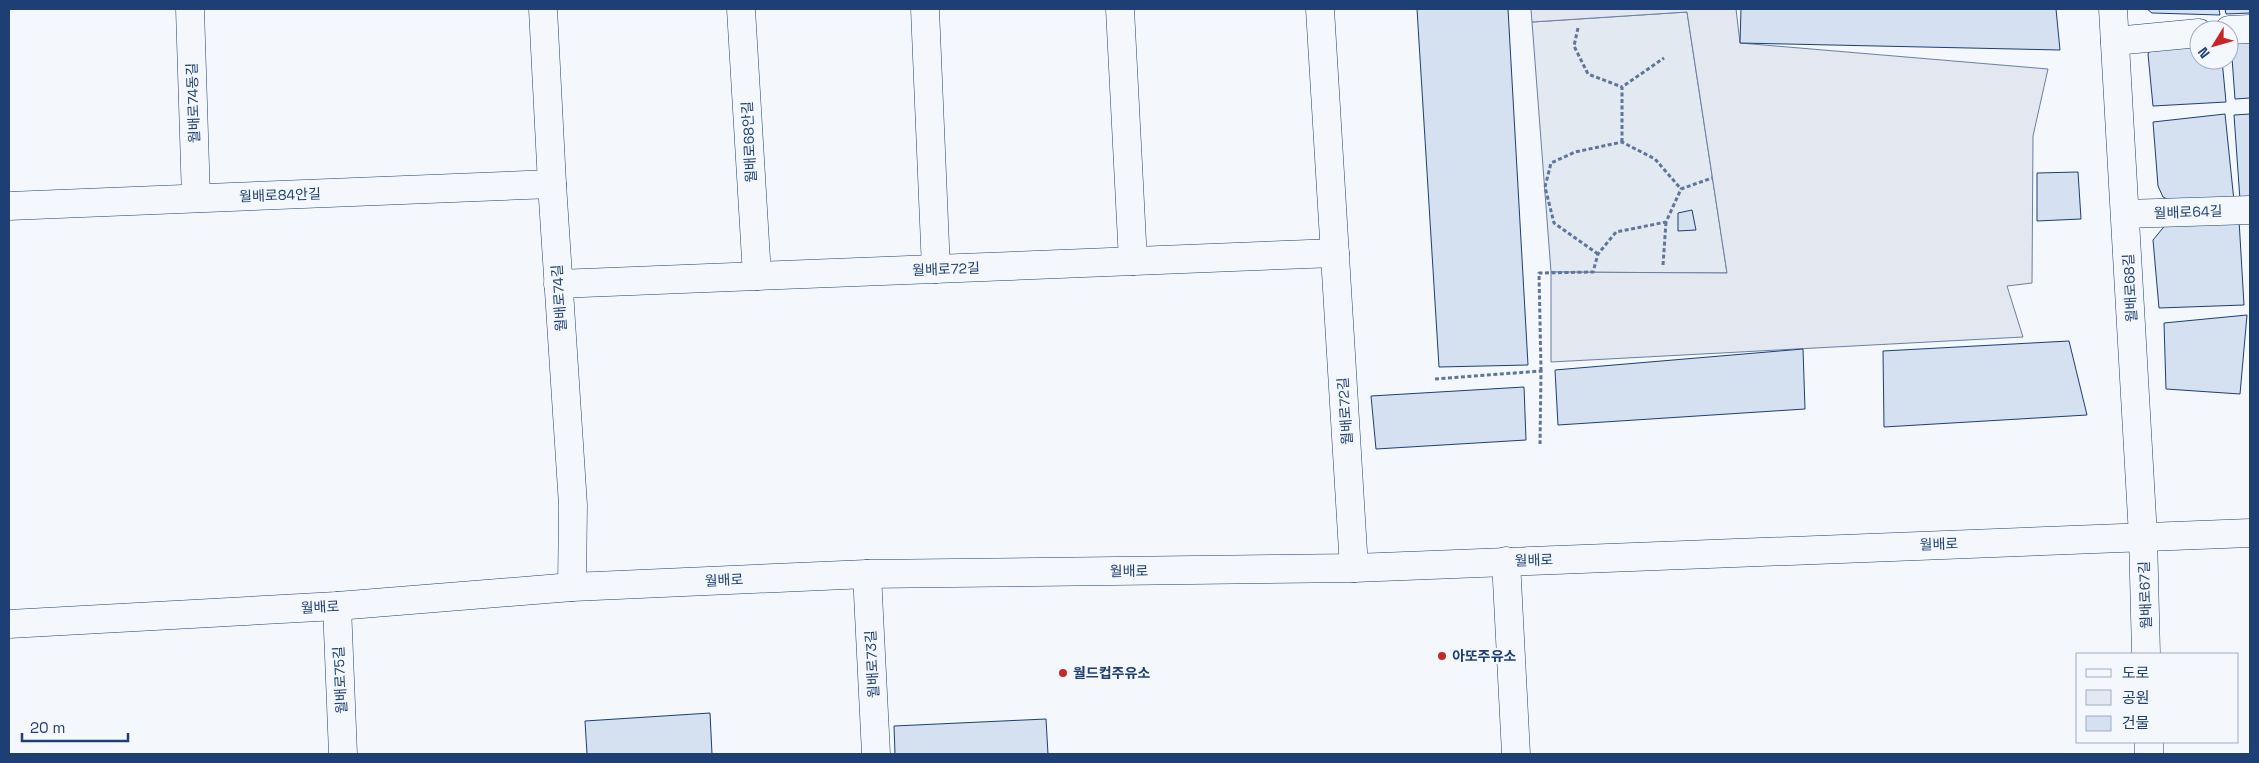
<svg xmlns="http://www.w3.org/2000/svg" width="2259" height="763" font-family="'Space Grotesk','Noto Sans KR',sans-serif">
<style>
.green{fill:#e3e9f0;stroke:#687fa3}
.parking{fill:#e3e8f0;stroke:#687fa3}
.building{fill:#d5e0f0;stroke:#1d3f73}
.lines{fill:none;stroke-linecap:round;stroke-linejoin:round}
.minor-casing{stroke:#1d3f73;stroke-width:29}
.primary-casing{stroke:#1d3f73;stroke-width:29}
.path{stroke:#5e769c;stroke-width:3;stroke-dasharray:4 2.5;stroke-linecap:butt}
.minor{stroke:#f4f7fb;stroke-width:28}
.primary{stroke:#f4f7fb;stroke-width:28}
.poi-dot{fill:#c62828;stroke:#f4f7fb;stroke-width:2}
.labels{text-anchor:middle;stroke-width:4;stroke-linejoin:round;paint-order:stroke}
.street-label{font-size:14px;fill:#1d3f73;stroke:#f4f7fb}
.poi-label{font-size:14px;font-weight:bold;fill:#1d3f73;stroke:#f4f7fb;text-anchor:start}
</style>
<rect width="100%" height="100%" fill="#f4f7fb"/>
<path class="green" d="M 1687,12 L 1727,273 L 1551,272 L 1532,22 Z"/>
<path class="parking" d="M 1531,9 L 1736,9 L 1740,43 L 2048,69 L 2033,136 L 2032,283 L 2007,286 L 2023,337 L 1551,362 L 1551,272 L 1727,273 L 1687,12 L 1532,22 Z"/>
<g class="building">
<path d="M 1417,9 L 1508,9 L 1528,365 L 1439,367 Z"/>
<path d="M 1741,9 L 2056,9 L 2060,50 L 1740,43 Z"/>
<path d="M 2147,9 L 2219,9 L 2220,15 L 2152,13 Z"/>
<path d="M 2225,9 L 2250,9 L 2250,13 L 2226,14 Z"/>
<path d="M 2250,29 L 2250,98 L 2235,99 L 2230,30 Z"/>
<path d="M 2199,33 L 2199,60 L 2222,60 L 2226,102 L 2153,106 L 2148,54 L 2157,37 Z"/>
<path d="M 2225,114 L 2234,201 L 2173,202 L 2163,197 L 2158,186 L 2153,122 Z"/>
<path d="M 2250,114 L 2250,200 L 2240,200 L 2234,115 Z"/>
<path d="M 2078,172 L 2081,219 L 2037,221 L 2037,173 Z"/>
<path d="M 1692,210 L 1696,230 L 1678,231 L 1678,213 Z"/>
<path d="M 2239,220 L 2244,305 L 2159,308 L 2153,240 L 2167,223 Z"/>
<path d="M 2247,315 L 2240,394 L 2166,389 L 2164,323 Z"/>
<path d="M 2069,341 L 2087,415 L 1884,427 L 1883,351 Z"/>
<path d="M 1803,349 L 1805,409 L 1558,425 L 1555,370 Z"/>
<path d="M 1524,387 L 1526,440 L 1376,449 L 1371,396 Z"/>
<path d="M 710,713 L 712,754 L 587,754 L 585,721 Z"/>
<path d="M 1046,719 L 1048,754 L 895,754 L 894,726 Z"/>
</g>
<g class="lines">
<defs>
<g id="minor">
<path d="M 190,9 L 196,198"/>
<path d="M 543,9 L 552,184 L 573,505 L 572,587"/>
<path d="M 741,9 L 757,276"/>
<path d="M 925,9 L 936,269"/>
<path d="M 1120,9 L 1133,261"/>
<path d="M 1320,9 L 1354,568"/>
<path d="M 2113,9 L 2143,536 L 2146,654"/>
<path d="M 2229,30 L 2250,29"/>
<path d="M 2115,41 L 2199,33"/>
<path d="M 9,206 L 552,184"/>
<path d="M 2126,214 L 2250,210"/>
<path d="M 558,284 L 1335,253"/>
<path d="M 1506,561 L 1516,754"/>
<path d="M 867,574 L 876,754"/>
<path d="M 337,606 L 343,754"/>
<path d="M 2149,742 L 2149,754"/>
</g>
<path id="primary" d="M 9,624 L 337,606 L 572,587 L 867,574 L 1354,568 L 2250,533"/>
</defs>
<use href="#minor" class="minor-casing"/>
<use href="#primary" class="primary-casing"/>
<g class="path">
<path d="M 1578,28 L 1574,46 L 1588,74 L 1622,87"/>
<path d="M 1622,142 L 1622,87 L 1664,58"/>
<path d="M 1598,254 L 1554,223 L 1545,187 L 1551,163 L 1575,152 L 1622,142 L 1655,159 L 1681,189"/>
<path d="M 1663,265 L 1666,222"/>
<path d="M 1541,371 L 1539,273 L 1593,272 L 1598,254 L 1616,232 L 1666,222 L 1681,189 L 1712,178"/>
<path d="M 1435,379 L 1541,371 L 1540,444"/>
</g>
<use href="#minor" class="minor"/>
<use href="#primary" class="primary"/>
</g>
<g class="poi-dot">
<circle cx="1442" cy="656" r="5"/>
<circle cx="1063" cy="673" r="5"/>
</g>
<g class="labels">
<g class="street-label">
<text transform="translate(193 103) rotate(-92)" y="5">월배로74동길</text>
<text transform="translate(749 142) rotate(-93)" y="5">월배로68안길</text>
<text transform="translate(280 195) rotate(-2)" y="5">월배로84안길</text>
<text transform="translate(2188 212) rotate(-2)" y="5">월배로64길</text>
<text transform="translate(946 269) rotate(-2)" y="5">월배로72길</text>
<text transform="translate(2130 288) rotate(-93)" y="5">월배로68길</text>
<text transform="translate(559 298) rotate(-94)" y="5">월배로74길</text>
<text transform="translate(1345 411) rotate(-94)" y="5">월배로72길</text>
<text transform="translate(1939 544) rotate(-2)" y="5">월배로</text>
<text transform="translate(1534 560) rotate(-2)" y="5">월배로</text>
<text transform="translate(1129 571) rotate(-1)" y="5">월배로</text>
<text transform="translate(724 580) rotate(-3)" y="5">월배로</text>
<text transform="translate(2145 595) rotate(-92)" y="5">월배로67길</text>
<text transform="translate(320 607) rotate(-3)" y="5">월배로</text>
<text transform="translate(872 664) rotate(-93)" y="5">월배로73길</text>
<text transform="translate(340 680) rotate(-93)" y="5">월배로75길</text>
</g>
<g class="poi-label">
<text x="1452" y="661">아또주유소</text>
<text x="1073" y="678">월드컵주유소</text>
</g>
</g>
<rect width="2259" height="763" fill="none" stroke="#1d3f73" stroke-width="20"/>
<rect x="2076" y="653" width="162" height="90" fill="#f4f7fb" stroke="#9eadc5"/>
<rect x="2086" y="669" width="25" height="8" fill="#f4f7fb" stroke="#9eadc5"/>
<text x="2122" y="678" font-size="15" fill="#1d3f73">도로</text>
<rect x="2086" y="690" width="25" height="15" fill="#e3e9f0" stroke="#9eadc5"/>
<text x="2122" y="703" font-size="15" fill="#1d3f73">공원</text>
<rect x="2086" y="716" width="25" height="15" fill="#d5e0f0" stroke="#9eadc5"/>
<text x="2122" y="728" font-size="15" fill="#1d3f73">건물</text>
<g transform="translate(2214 45) rotate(233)"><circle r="24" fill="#f4f7fb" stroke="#9eadc5"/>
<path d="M0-4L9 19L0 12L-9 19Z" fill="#c62828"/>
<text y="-8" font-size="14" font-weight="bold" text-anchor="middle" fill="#1d3f73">N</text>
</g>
<path d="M22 733v8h106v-8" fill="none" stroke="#1d3f73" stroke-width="2.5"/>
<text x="30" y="733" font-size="15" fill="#1d3f73" stroke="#f4f7fb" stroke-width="4" paint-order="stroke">20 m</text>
</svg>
